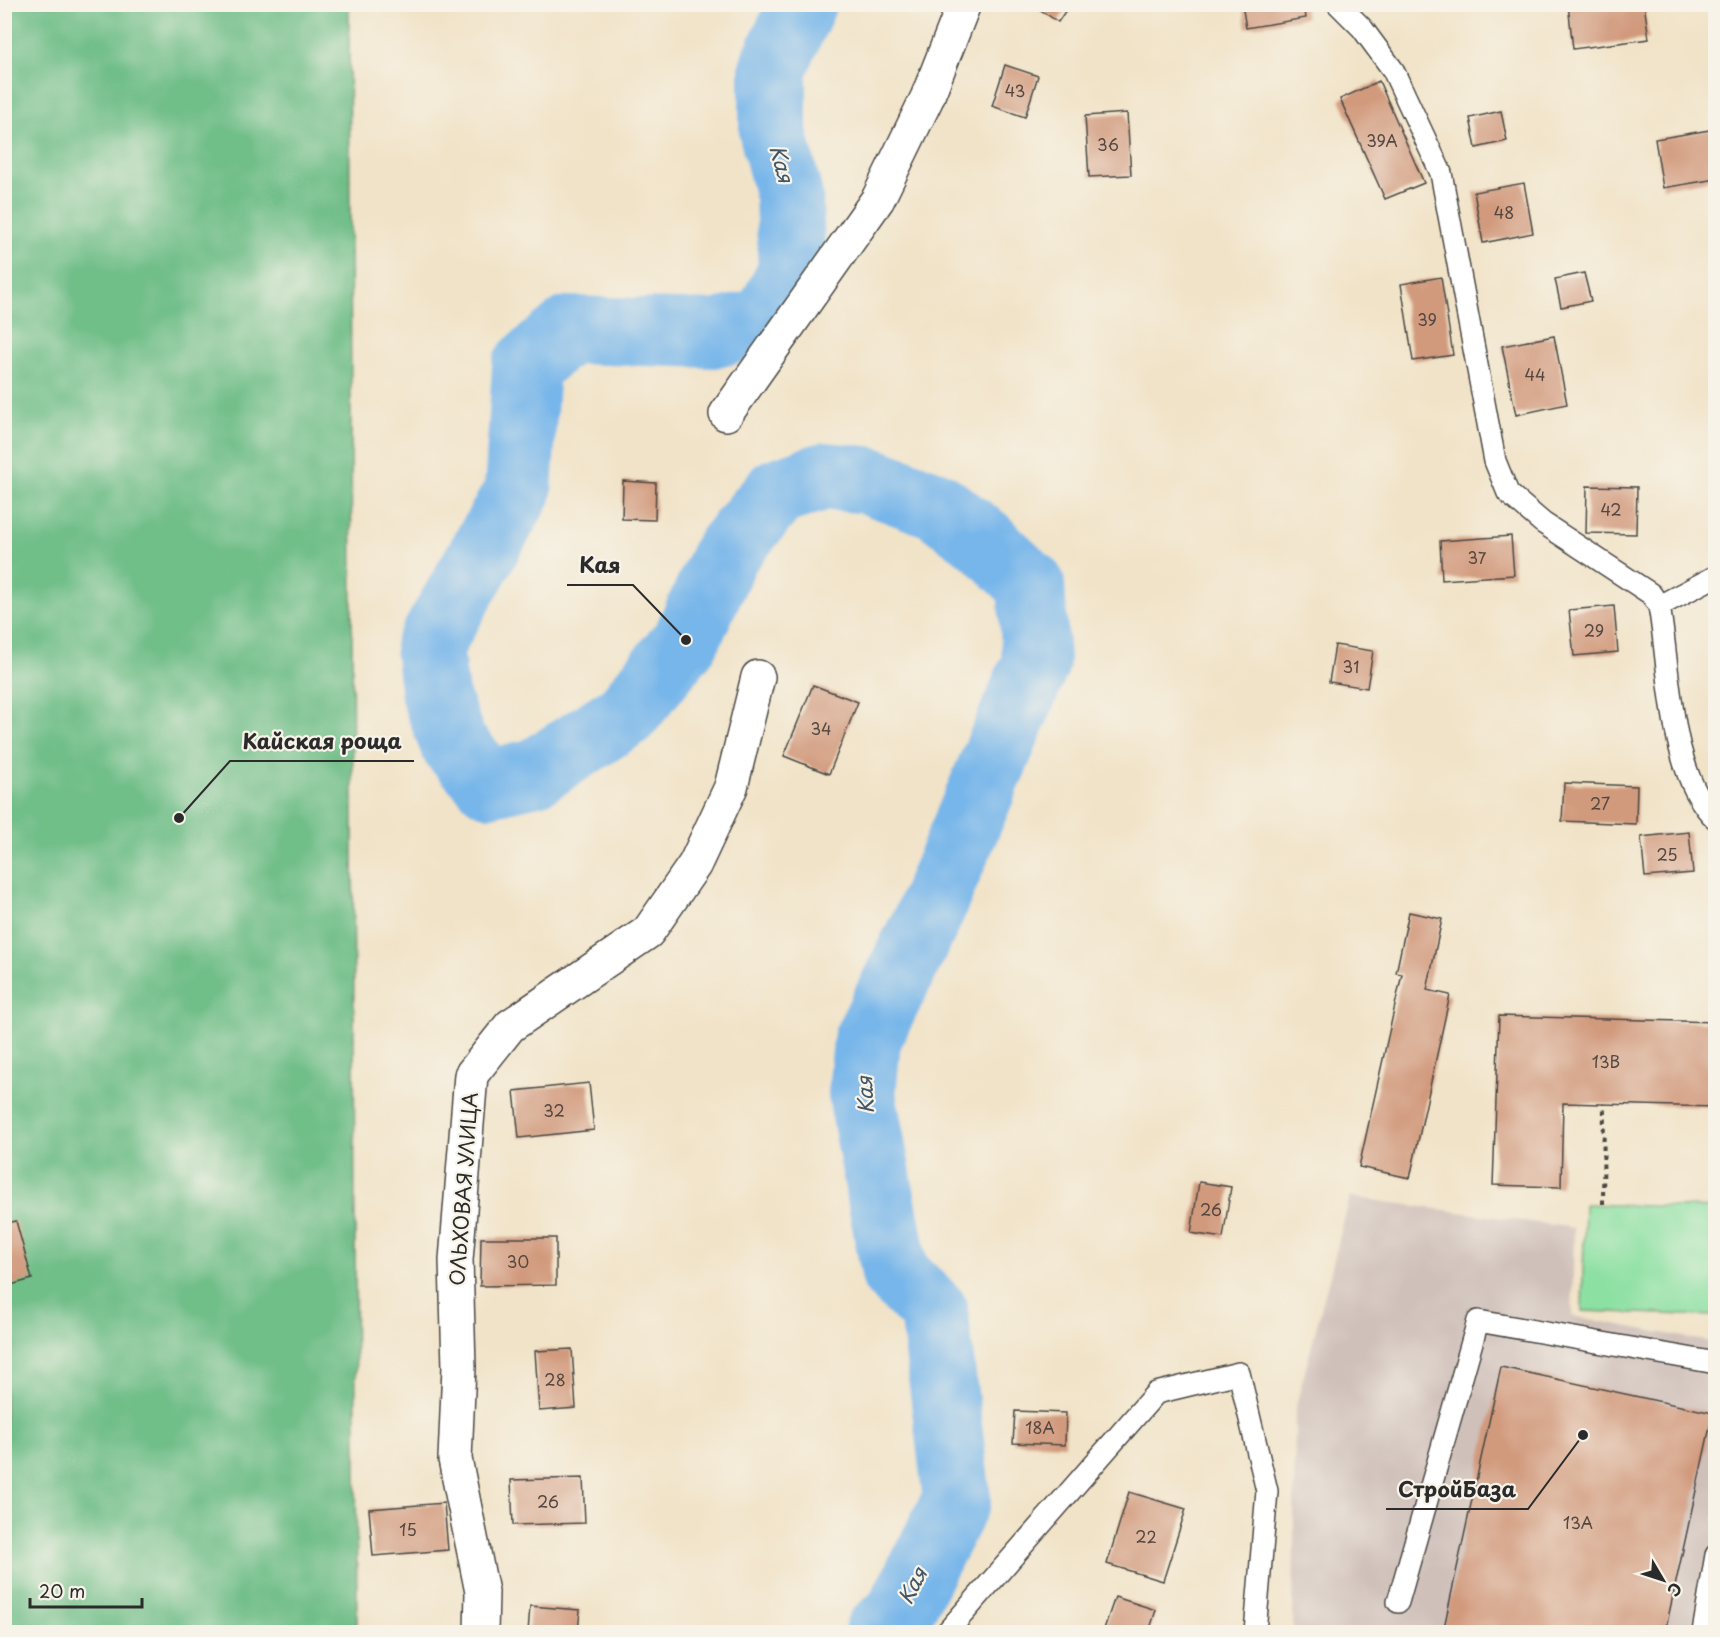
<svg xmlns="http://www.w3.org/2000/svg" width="1720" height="1637" font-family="'Playpen Sans',sans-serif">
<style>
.industrial{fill:#cfc0ba}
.green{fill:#8be0a2;stroke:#5b8666;stroke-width:1.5}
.forest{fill:#70be88;stroke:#4e745a;stroke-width:1.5}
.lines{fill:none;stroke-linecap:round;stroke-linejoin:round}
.river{stroke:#77b6ea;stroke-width:68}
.building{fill:#d19a7d}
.lane-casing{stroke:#494743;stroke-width:24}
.street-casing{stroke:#494743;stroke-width:36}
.path{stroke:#494743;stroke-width:4;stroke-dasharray:4.5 4.5;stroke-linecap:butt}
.lane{stroke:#fff;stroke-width:21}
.street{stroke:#fff;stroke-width:33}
.labels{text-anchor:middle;stroke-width:4.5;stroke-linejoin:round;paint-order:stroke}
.number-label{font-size:16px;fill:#544740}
.street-label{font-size:20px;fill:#2b2b2b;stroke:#f7f3e8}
.water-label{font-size:21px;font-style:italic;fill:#425564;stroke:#f7f3e8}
.leader{fill:none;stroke:#2b2b2b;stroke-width:2}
.callout-dot{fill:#2b2b2b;stroke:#f7f3e8;stroke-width:2}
.callout-label{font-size:21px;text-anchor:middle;font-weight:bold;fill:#2b2b2b;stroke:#f7f3e8;stroke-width:4.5;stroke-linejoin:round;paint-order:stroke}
</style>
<rect width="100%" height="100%" fill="#f7f3e8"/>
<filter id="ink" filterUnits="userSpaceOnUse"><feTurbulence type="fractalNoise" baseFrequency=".0167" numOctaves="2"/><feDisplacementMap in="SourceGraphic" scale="12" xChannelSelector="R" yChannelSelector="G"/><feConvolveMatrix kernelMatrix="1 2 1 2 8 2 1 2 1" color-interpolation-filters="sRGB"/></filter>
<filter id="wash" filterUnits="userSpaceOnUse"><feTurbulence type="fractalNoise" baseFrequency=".008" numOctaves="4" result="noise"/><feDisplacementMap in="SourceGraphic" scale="24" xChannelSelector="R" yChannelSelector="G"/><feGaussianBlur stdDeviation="1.35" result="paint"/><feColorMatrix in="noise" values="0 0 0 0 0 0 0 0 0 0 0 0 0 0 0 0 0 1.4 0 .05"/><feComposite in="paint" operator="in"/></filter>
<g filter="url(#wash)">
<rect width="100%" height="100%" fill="#f1e3c8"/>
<path class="industrial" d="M 1350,1197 L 1574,1228 L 1572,1316 L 1715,1343 L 1715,1632 L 1293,1632 L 1295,1410 Z"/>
<path class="green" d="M 1585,1204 L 1715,1208 L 1715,1316 L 1582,1311 Z"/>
<path class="forest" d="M 5,5 L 349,5 L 357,1632 L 5,1632 Z"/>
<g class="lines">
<path class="river" d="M 802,4 L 773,68 L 773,133 L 789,196 L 792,271 L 766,321 L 715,334 L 569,330 L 526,366 L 518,491 L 429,647 L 435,695 L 454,745 L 489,783 L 536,772 L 626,714 L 686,640 L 726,553 L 777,492 L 825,476 L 868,480 L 936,505 L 985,541 L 1031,585 L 1036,662 L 926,921 L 867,1040 L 862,1094 L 895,1273 L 934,1311 L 957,1499 L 898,1615 L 878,1632"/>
</g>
<g id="blocks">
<g class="building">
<path d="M 1032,4 L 1070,4 L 1058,22 Z"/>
<path d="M 1242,4 L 1304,4 L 1306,18 L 1246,28 Z"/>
<path d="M 1568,4 L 1644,4 L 1649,39 L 1573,49 Z"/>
<path d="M 1005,65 L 1038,76 L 1025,117 L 992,106 Z"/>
<path d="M 1379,81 L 1424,183 L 1385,199 L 1340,99 Z"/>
<path d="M 1501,111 L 1507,141 L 1476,148 L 1470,118 Z"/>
<path d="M 1127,113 L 1131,175 L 1089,177 L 1085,116 Z"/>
<path d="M 1716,129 L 1716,179 L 1663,188 L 1655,139 Z"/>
<path d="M 1524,183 L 1533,233 L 1483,243 L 1474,192 Z"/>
<path d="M 1584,273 L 1591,301 L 1561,307 L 1555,279 Z"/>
<path d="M 1441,277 L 1453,355 L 1413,361 L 1401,284 Z"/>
<path d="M 1554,336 L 1567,404 L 1516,415 L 1502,346 Z"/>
<path d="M 623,481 L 656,483 L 655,520 L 622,519 Z"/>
<path d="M 1587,486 L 1637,487 L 1636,534 L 1586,533 Z"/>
<path d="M 1511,536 L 1514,575 L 1442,580 L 1440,541 Z"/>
<path d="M 1614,606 L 1618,652 L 1574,656 L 1569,610 Z"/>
<path d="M 1335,645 L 1373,651 L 1367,688 L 1329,682 Z"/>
<path d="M 813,685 L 858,702 L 829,774 L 784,756 Z"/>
<path d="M 1564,783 L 1637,786 L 1636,824 L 1562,821 Z"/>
<path d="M 1689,832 L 1693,873 L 1645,877 L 1641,837 Z"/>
<path d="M 1409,912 L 1442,919 L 1427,990 L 1450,995 L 1410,1178 L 1359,1167 L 1402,974 L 1396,973 Z"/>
<path d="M 1499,1016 L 1716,1022 L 1716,1107 L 1563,1103 L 1561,1187 L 1493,1185 Z"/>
<path d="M 589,1083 L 594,1130 L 519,1138 L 514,1091 Z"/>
<path d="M 1199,1182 L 1231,1187 L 1223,1238 L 1191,1233 Z"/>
<path d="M 16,1221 L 32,1279 L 4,1287 L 4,1224 Z"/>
<path d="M 481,1238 L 556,1238 L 556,1285 L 480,1286 Z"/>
<path d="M 572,1349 L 576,1408 L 539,1411 L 535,1351 Z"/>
<path d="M 1501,1367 L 1713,1413 L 1665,1632 L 1443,1632 Z"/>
<path d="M 1015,1411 L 1066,1413 L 1065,1445 L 1013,1443 Z"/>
<path d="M 583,1478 L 585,1523 L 513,1525 L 511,1480 Z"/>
<path d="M 1129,1492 L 1186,1509 L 1163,1581 L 1107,1564 Z"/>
<path d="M 444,1503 L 448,1550 L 373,1556 L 369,1509 Z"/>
<path d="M 1115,1597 L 1156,1610 L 1149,1632 L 1103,1632 Z"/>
<path d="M 530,1606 L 580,1610 L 578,1632 L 528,1632 Z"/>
</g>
</g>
</g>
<g filter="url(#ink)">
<use href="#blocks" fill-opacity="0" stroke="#494743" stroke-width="1.5"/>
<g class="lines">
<defs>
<g id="lane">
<path d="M 1338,4 L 1362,28 L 1393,70 L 1441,173 L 1495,461 L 1508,493 L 1543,523 L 1651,594 L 1659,606 C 1670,667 1669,776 1716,819"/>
<path d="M 1659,606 L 1716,576"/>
<path d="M 1398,1602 L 1478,1321 L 1716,1363"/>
<path d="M 947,1632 L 1156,1393 L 1239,1373 L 1267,1491 L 1255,1632"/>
<path d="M 1703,1632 L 1716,1555"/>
</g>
<g id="street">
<path d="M 726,414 L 878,199 L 927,98 L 964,4"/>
<path d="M 481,1632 L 482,1592 L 455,1459 L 459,1367 L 456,1260 L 471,1075 L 510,1026 L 648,932 L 695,864 L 731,787 L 758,677"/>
</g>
</defs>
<use href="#lane" class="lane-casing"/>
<use href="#street" class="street-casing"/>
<path class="path" d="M 1603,1204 L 1604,1104"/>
<use href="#lane" class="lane"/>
<use href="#street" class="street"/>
</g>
</g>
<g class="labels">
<g class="number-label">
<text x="1015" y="97">43</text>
<text x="1382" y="147">39А</text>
<text x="1108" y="151">36</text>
<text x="1504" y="219">48</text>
<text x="1427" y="326">39</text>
<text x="1535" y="381">44</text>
<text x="1611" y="516">42</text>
<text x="1477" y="564">37</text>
<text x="1594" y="637">29</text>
<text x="1351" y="673">31</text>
<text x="821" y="735">34</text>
<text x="1600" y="810">27</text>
<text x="1667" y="861">25</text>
<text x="1606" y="1068">13В</text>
<text x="554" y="1117">32</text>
<text x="1211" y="1216">26</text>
<text x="518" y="1268">30</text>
<text x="555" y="1386">28</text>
<text x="1040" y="1434">18А</text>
<text x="548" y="1508">26</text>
<text x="1578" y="1529">13А</text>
<text x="408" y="1536">15</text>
<text x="1146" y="1543">22</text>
</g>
<g class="street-label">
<text transform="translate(464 1189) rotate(-86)" y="7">ОЛЬХОВАЯ УЛИЦА</text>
</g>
<g class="water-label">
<text transform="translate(781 164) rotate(75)" y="7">Кая</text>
<text transform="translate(866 1095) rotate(-93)" y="7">Кая</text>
<text transform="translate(913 1586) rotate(-63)" y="7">Кая</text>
</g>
</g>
<path class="leader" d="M686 640L633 585H567M179 818L230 761H414M1583 1435L1528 1509H1386"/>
<g class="callout-dot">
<circle cx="686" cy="640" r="6"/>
<circle cx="179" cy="818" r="6"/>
<circle cx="1583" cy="1435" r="6"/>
</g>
<g class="callout-label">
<text x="600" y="573">Кая</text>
<text x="322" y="749">Кайская роща</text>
<text x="1457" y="1497">СтройБаза</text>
</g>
<rect width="1720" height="1637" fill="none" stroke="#f7f3e8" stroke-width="24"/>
<g transform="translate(1663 1580) rotate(129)" stroke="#f7f3e8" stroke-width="4.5" paint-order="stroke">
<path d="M0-4.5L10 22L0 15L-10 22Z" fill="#2b2b2b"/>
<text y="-9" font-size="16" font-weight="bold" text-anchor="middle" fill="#2b2b2b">С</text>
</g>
<path d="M30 1598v9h112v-9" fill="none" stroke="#2b2b2b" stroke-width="3"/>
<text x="39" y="1598" font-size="18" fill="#2b2b2b" stroke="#f7f3e8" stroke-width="4.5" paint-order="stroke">20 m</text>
</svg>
